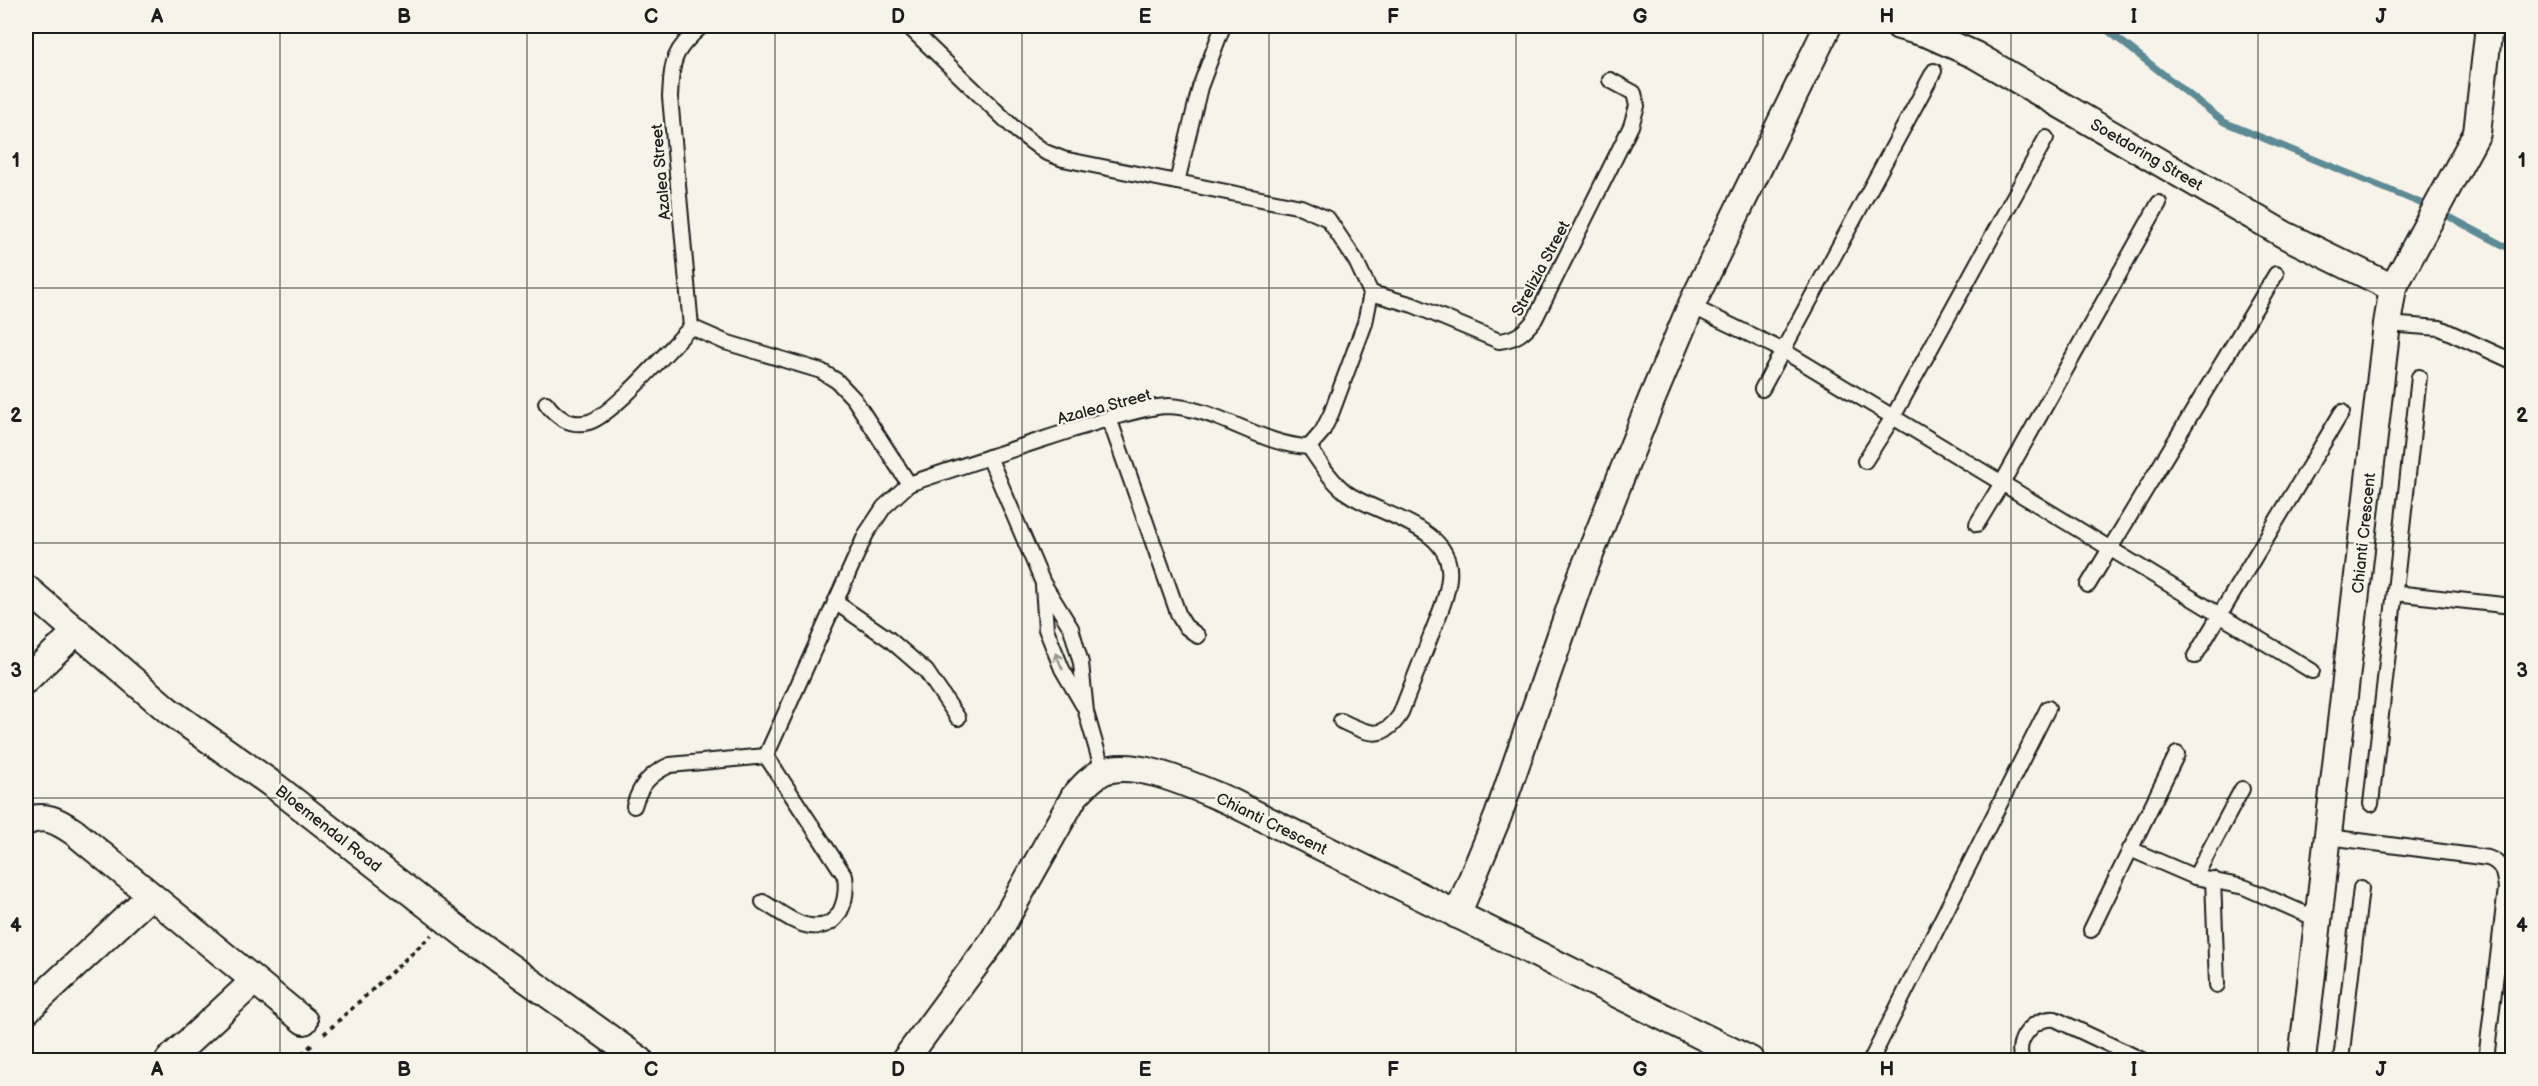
<svg xmlns="http://www.w3.org/2000/svg" width="2538" height="1086" font-family="'Balsamiq Sans',sans-serif">
<style>
.lines{fill:none;stroke-linecap:round;stroke-linejoin:round}
.stream{stroke:#5c8a95;stroke-width:7}
.service-casing{stroke:#1c1c1c;stroke-width:18}
.minor-casing{stroke:#1c1c1c;stroke-width:30}
.path{stroke:#1c1c1c;stroke-width:4;stroke-dasharray:4.5 4.5;stroke-linecap:butt}
.service{stroke:#f7f3e8;stroke-width:14}
.minor{stroke:#f7f3e8;stroke-width:26}
.oneway{stroke:#94928c}
.grid{fill:none;stroke:#1c1c1c;stroke-width:1.5;stroke-opacity:0.55}
.labels{text-anchor:middle;stroke-width:5;stroke-linejoin:round;paint-order:stroke}
.street-label{font-size:16px;fill:#1c1c1c;stroke:#f7f3e8}
.neatline{fill:none;stroke:#1c1c1c;stroke-width:2}
.grid-label{font-size:20px;text-anchor:middle;font-weight:bold;fill:#1c1c1c}
</style>
<rect width="100%" height="100%" fill="#f7f3e8"/>
<filter id="ink" filterUnits="userSpaceOnUse"><feTurbulence type="fractalNoise" baseFrequency=".0167" numOctaves="2"/><feDisplacementMap in="SourceGraphic" scale="12" xChannelSelector="R" yChannelSelector="G"/><feConvolveMatrix kernelMatrix="1 2 1 2 8 2 1 2 1" color-interpolation-filters="sRGB"/></filter>
<g filter="url(#ink)">
<g class="lines">
<g class="stream">
<path d="M 2102,26 L 2224,122 L 2430,207"/>
<path d="M 2440,212 L 2512,250"/>
</g>
<defs>
<g id="service">
<path d="M 908,26 L 1017,131 L 1045,152 L 1063,159 L 1301,207 L 1328,219 L 1356,261 L 1371,293 L 1365,323 L 1331,414 L 1322,432 L 1309,447"/>
<path d="M 1177,182 L 1200,87 L 1223,26"/>
<path d="M 1371,293 L 1413,305 L 1499,341 C 1516,339 1524,333 1535,319 L 1631,126 L 1637,106 L 1634,93 L 1610,80"/>
<path d="M 1691,306 L 1784,351 L 2312,671"/>
<path d="M 2387,324 L 2440,328 L 2512,361"/>
<path d="M 691,327 L 670,97 C 672,59 673,51 702,26"/>
<path d="M 691,327 L 725,342 L 821,371 L 837,381 L 854,399 L 909,484"/>
<path d="M 1762,389 L 1934,71"/>
<path d="M 546,403 C 556,417 571,427 589,422 C 613,415 671,347 691,327"/>
<path d="M 1109,418 L 1179,616 L 1185,626 L 1198,636"/>
<path d="M 1309,447 C 1320,463 1331,481 1347,493 C 1377,515 1455,526 1449,578 C 1447,599 1437,619 1430,638 C 1420,664 1410,690 1400,715 C 1382,742 1367,733 1341,721"/>
<path d="M 989,457 L 1043,583 L 1071,628 L 1081,663 L 1086,712 L 1103,771"/>
<path d="M 1865,461 L 1893,417 L 2046,138"/>
<path d="M 1977,524 L 2002,483 L 2159,203"/>
<path d="M 2088,585 L 2276,274"/>
<path d="M 1043,586 L 1046,629 L 1062,669 L 1083,705"/>
<path d="M 2395,593 L 2512,606"/>
<path d="M 835,602 L 889,639 L 926,671 L 958,718"/>
<path d="M 2195,656 L 2342,412"/>
<path d="M 766,756 L 866,534 L 884,507 L 909,484 C 964,465 1020,447 1075,429 C 1099,422 1145,406 1169,406 C 1218,408 1260,445 1309,447"/>
<path d="M 2371,804 L 2419,377"/>
<path d="M 634,806 C 640,785 650,774 670,765 L 766,756"/>
<path d="M 2329,837 L 2488,858 C 2503,863 2504,874 2506,888 L 2486,1060"/>
<path d="M 2130,849 L 2195,877 L 2244,887 L 2319,920"/>
<path d="M 2195,877 L 2242,789"/>
<path d="M 2213,879 L 2217,985"/>
<path d="M 763,902 C 777,910 794,924 810,926 C 841,930 848,899 845,876 L 766,756"/>
<path d="M 2091,930 L 2177,754"/>
<path d="M 1871,1060 L 2048,708"/>
<path d="M 2022,1060 C 2014,1040 2034,1017 2055,1019 L 2142,1060"/>
<path d="M 2341,1060 L 2361,888"/>
</g>
<g id="minor">
<path d="M 1899,26 L 1928,34 L 1975,55 L 2285,235 L 2393,288"/>
<path d="M 26,588 L 169,711 L 276,787 L 472,940 L 640,1060"/>
<path d="M 26,680 L 77,631"/>
<path d="M 26,822 C 44,813 58,821 74,832 L 304,1021"/>
<path d="M 1457,915 L 1498,816 L 1581,577 L 1651,401 L 1691,306 L 1828,26"/>
<path d="M 26,1011 L 150,896"/>
<path d="M 169,1060 L 254,981"/>
<path d="M 905,1060 L 993,941 L 1074,797 C 1082,788 1090,778 1102,772 C 1134,757 1197,788 1227,800 L 1750,1060"/>
<path d="M 2302,1060 L 2387,324 L 2393,288 L 2477,133 L 2489,26"/>
</g>
</defs>
<use href="#service" class="service-casing"/>
<use href="#minor" class="minor-casing"/>
<g class="path">
<path d="M 324,1034 L 432,935"/>
<path d="M 295,1060 L 314,1043"/>
</g>
<use href="#service" class="service"/>
<use href="#minor" class="minor"/>
</g>
<defs><path id="oneway-shaft" d="M-6 0H5M1.5-3L5.5 0L1.5 3" fill="none" stroke-width="1.6" stroke-linecap="round" stroke-linejoin="round" transform="scale(1.5)"/></defs>
<use class="oneway" href="#oneway-shaft" transform="translate(1059 661) rotate(-113)"/>
</g>
<path class="grid" d="M 280,26 L 280,1060M 527,26 L 527,1060M 775,26 L 775,1060M 1022,26 L 1022,1060M 1269,26 L 1269,1060M 1516,26 L 1516,1060M 1763,26 L 1763,1060M 2011,26 L 2011,1060M 2258,26 L 2258,1060M 26,288 L 2512,288M 26,543 L 2512,543M 26,798 L 2512,798"/>
<g class="labels">
<g class="street-label">
<text transform="translate(2147 154) rotate(30)" y="6">Soetdoring Street</text>
<text transform="translate(660 172) rotate(-95)" y="6">Azalea Street</text>
<text transform="translate(1540 268) rotate(-62)" y="6">Strelizia Street</text>
<text transform="translate(1104 406) rotate(-15)" y="6">Azalea Street</text>
<text transform="translate(2363 533) rotate(-84)" y="6">Chianti Crescent</text>
<text transform="translate(1272 823) rotate(26)" y="6">Chianti Crescent</text>
<text transform="translate(329 828) rotate(38)" y="6">Bloemendal Road</text>
</g>
</g>
<rect width="2538" height="1086" fill="none" stroke="#f7f3e8" stroke-width="66"/>
<rect x="33" y="33" width="2472" height="1020" class="neatline"/>
<g class="grid-label">
<text x="157" y="23">A</text>
<text x="404" y="23">B</text>
<text x="651" y="23">C</text>
<text x="898" y="23">D</text>
<text x="1145" y="23">E</text>
<text x="1393" y="23">F</text>
<text x="1640" y="23">G</text>
<text x="1887" y="23">H</text>
<text x="2134" y="23">I</text>
<text x="2381" y="23">J</text>
<text x="16" y="167">1</text>
<text x="2522" y="167">1</text>
<text x="16" y="422">2</text>
<text x="2522" y="422">2</text>
<text x="16" y="677">3</text>
<text x="2522" y="677">3</text>
<text x="16" y="932">4</text>
<text x="2522" y="932">4</text>
<text x="157" y="1076">A</text>
<text x="404" y="1076">B</text>
<text x="651" y="1076">C</text>
<text x="898" y="1076">D</text>
<text x="1145" y="1076">E</text>
<text x="1393" y="1076">F</text>
<text x="1640" y="1076">G</text>
<text x="1887" y="1076">H</text>
<text x="2134" y="1076">I</text>
<text x="2381" y="1076">J</text>
</g>
</svg>
